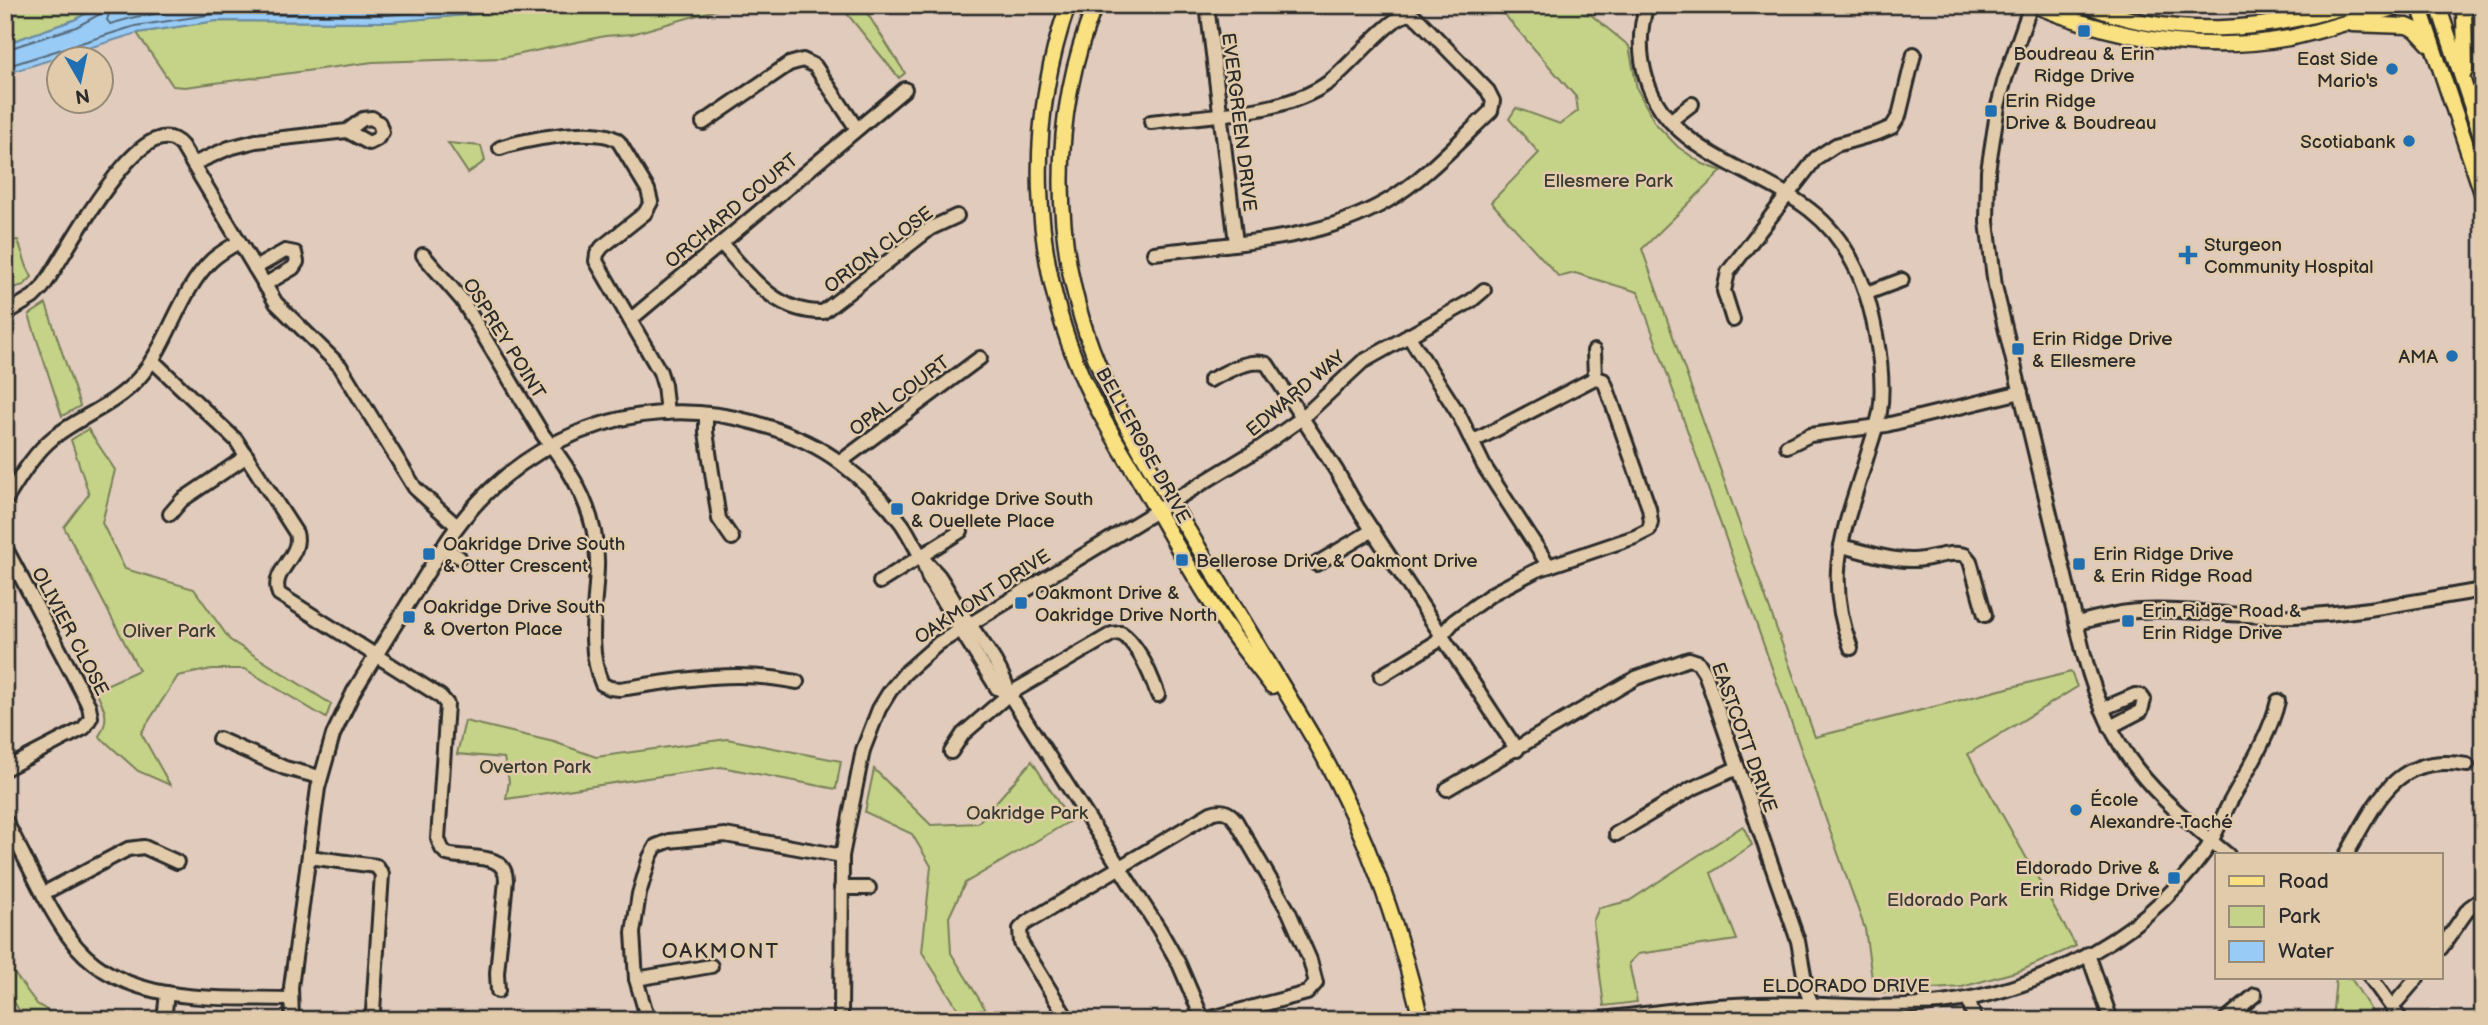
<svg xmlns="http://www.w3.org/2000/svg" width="2488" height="1025" font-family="'Balsamiq Sans',sans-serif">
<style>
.green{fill:#c4d387;stroke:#787f59;stroke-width:2}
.water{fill:#98cbf5;stroke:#6c8ba4;stroke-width:2}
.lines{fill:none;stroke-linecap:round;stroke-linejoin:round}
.shore{stroke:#576b7c;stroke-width:2}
.minor-casing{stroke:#2b2b2b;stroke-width:18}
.major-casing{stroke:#2b2b2b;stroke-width:19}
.minor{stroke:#e1cbab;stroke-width:12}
.major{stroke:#f9e181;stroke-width:14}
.poi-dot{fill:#1f6fb2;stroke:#e1cbab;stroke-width:2.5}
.labels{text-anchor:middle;stroke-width:5;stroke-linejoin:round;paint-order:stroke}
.poi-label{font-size:19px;fill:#2b2b2b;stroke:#e1cbab;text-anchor:start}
.street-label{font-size:19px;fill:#2b2b2b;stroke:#e1cbab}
.park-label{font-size:19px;fill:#3a3c34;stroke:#e1cbab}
.neighbourhood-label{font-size:21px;letter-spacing:2px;fill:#2b2b2b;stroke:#e1cbab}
</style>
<rect width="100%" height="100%" fill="#e0cbbc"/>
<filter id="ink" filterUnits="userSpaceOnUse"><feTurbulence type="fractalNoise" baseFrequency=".0143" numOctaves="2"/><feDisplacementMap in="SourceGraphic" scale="14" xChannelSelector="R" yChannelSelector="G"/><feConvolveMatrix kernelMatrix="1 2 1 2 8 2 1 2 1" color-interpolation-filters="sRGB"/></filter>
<g filter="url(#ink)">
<g class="green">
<path d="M 5,5 L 102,5 L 74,20 L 5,44 Z"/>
<path d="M 528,5 L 733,5 L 632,34 L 605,36 L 502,58 L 373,62 L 185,87 L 173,86 L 137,33 L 216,21 L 389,22 L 476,14 Z"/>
<path d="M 840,5 L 862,5 L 905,73 L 899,78 Z"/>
<path d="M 1496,5 L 1579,5 L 1629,46 L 1637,89 L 1655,123 L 1678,147 L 1703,164 L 1722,171 L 1642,249 L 1815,737 L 2071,672 L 2077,687 L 1968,754 L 2076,946 L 2022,970 L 1962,987 L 1874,993 L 1865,929 L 1638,292 L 1575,273 L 1559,277 L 1491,202 L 1539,153 L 1509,119 L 1516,108 L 1560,124 L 1578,111 L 1576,97 Z"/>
<path d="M 448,143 L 481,146 L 485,161 L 468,173 Z"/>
<path d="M 18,240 L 27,267 L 32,277 L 24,285 L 5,290 L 5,241 Z"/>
<path d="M 46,304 L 80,406 L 62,416 L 29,315 Z"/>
<path d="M 88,429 L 115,470 L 102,523 L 125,569 L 194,589 L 230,640 L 331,704 L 326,718 L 245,669 L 212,669 L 178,676 L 141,733 L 170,785 L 138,771 L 99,736 C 111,718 104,708 95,690 L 139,670 L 64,527 L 89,494 L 71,440 Z"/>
<path d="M 465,721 L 554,742 L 596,757 L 727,739 L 841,761 L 836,789 L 721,767 L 506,799 L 509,781 L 504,758 L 457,754 Z"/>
<path d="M 1032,761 L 1070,821 L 965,883 L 949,917 L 951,953 L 992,1020 L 965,1020 L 922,952 L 931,866 L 912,834 L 865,812 L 874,769 L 931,825 L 978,823 Z"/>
<path d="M 1743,826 L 1752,845 L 1711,873 L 1737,940 L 1638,954 L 1629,963 L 1637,1002 L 1604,1006 L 1593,921 L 1599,908 L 1629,901 Z"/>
<path d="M 5,961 L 37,1004 L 63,1020 L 25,1020 L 5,987 Z"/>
<path d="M 2336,978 L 2351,978 L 2377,1020 L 2332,1020 Z"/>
</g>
<path class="water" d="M 102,5 L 528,5 L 476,14 L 389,22 L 216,21 L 137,33 L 5,74 L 5,44 L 74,20 Z"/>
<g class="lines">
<g class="shore">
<path d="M 112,5 L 107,20 L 110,24 L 135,17 L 215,5"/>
<path d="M 224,5 L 398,5"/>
<path d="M 5,50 L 76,27 L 100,14 L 103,5"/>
<path d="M 5,67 L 135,26 L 215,14 L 388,15 L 486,5"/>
</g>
<defs>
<g id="minor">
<path d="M 1207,5 L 1236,243"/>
<path d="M 1647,5 C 1639,29 1639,54 1646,78 C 1668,153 1755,167 1810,210 C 1828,224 1843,243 1853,263 C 1873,299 1886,372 1880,412 C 1877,426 1872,440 1868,453 C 1846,527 1822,571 1851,648"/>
<path d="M 2031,5 L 2005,79 L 1998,106 L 1988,171 L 1987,222 L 1995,286 L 2084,655 C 2112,757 2149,790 2228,855"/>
<path d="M 1670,121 L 1692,104"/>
<path d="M 1151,122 C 1205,115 1285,115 1329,82 C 1346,70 1389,18 1406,15 C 1412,14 1416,17 1420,21 L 1488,91 L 1493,101 L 1491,111 C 1459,141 1426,178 1387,201 C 1317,242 1232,243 1154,253"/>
<path d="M 703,123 L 789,64 L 803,60 L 815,66 L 857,129"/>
<path d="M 500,148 C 522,140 602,124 619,142 L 648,190 L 651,202 L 645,213 L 602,247 L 597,254 L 596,261 L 630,320"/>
<path d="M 193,164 L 229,148 L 256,141 L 347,131 L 369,143 L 377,139 L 382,132 L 379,123 L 372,118 L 363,119 L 347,131"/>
<path d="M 722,244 C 750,276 775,313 823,312 L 931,228 L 957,216"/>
<path d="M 423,255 L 462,300 L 543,435 C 574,473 599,517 597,567 C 596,604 586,648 602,684 L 610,688 L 620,689 C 679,680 737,669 797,682"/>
<path d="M 255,268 L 285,251 L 295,253 L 297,262 L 293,268 L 264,285"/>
<path d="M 1867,293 L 1902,280"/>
<path d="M 5,314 L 33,297 L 42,288 C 62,263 143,99 182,146 L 276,303 L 340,366 L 415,488 L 457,526"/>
<path d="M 1733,320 L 1724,291 L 1728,272 L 1816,158 L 1836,145 L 1878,133 L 1892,127 L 1899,116 L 1914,54"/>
<path d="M 1408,335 L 1458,413 L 1484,466 L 1549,566"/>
<path d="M 152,360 L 236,440 L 296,533 C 303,557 269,571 279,594 L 440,696 L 447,704 L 438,839 L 442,849 L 447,854 C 469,860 505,851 506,880 L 497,973 L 498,991"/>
<path d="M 1210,380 C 1227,372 1249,358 1267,364 L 1336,470 L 1357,507 L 1517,750"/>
<path d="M 667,413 L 664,385 L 660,372 L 630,320 L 905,89"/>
<path d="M 706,414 L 706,432 L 719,519 L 732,538"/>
<path d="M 1472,442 L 1595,378 L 1594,351"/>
<path d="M 1787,446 L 1810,435 L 1886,425 L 2021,392"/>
<path d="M 840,462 L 980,358"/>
<path d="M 5,501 C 19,479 33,454 54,437 C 81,416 115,405 138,379 C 169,345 179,291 212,260 C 220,253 230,247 239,242"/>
<path d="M 170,514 L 182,500 L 247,456"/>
<path d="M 1841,546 C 1863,551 1887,560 1911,560 C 1928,561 1949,550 1965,555 L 1970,561 L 1985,615"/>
<path d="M 5,547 L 74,677 L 89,706 L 91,717 L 84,728 L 5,769"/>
<path d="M 443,547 L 459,557"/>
<path d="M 924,564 L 929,579 L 997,688 L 1009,694"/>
<path d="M 1316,564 L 1373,530"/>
<path d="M 880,582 L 961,531"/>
<path d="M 2077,623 C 2097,618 2118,612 2139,611 C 2190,608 2242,618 2293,616 C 2357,614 2420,600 2483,590"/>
<path d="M 1381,676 L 1435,643 L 1454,621 L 1493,593 L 1537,570 L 1635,537 L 1649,530 L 1651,522 L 1649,508 L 1606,386 L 1603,380 L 1595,378"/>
<path d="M 2102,709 L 2135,695 L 2141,696 L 2144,700 L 2141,711 L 2110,727"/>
<path d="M 219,739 L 285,768 L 320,777"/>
<path d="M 951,752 L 963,734 L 1009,694 L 1112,634 L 1121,633 C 1139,645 1151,675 1158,695"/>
<path d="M 1447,789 L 1636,678 L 1689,659 L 1698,662 L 1705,673 L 1798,941 L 1807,992 L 1818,1020"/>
<path d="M 5,820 C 25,856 45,904 69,937 C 118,1007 214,997 290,999"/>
<path d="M 1616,834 L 1691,789 L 1737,768"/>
<path d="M 2346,855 C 2377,802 2395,752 2467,765"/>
<path d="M 309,857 L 376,866 L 382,874 L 373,1011 L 369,1020"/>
<path d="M 841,888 L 869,888"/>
<path d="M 44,893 L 128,849 L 144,847 L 177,862"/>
<path d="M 2441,948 L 2469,908 L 2483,898"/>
<path d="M 2088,954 L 2111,1020"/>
<path d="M 2371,978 L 2401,1020"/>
<path d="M 636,979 L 711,966"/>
<path d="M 1968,999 L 1975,1020"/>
<path d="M 2393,1006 L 2417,978"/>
<path d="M 164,1020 L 167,993"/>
<path d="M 292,1020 L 291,987 L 318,788 L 333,735 L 354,691 L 443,547 C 511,441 633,388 756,423 C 786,432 817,444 842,464 C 864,481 885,501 902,524 C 909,534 914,546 921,556 C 926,563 933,569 939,576 C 947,588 953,600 961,612 C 978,637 1002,665 1009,694 L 1159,929 L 1179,964 L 1203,1020"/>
<path d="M 648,1020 L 636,979 L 633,933 L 639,894 L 650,857 L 656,846 L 669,841 L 725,835 L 842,856"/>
<path d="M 841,1020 L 842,856 L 863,750 L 879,709 L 890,691 L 905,673 L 939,643 L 1257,450 L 1302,418 L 1362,362 L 1471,301 L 1484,290"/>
<path d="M 1068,1020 L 1021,943 L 1020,929 L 1026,923 L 1211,813 C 1222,809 1229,811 1236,821 L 1289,912 L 1310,960 L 1316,983 L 1307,993 L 1204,1020"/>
<path d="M 1594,1020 C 1649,1014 1703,1005 1758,1004 C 1808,1002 1857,1009 1907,1006 C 2021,1001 2136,947 2204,853 C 2214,839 2220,822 2228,806 C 2246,772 2269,738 2278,701"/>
<path d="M 2225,1020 L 2255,995"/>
</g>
<g id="major">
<path d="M 1068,5 C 1026,126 1031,256 1081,374 C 1098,414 1123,452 1145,490 C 1170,534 1195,580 1224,622 C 1239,644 1256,665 1272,686"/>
<path d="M 1095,5 C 1049,119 1051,249 1097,362 C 1121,422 1156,478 1189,532 C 1231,602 1274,671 1315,741 C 1366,831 1397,920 1421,1020"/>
<path d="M 2034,5 C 2116,39 2201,54 2289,38 C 2327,30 2364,17 2402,5"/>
<path d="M 2087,5 C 2171,40 2264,32 2349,5"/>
<path d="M 2419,5 L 2483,196"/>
<path d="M 2438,5 L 2483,141"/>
<path d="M 2464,5 L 2465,71"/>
<path d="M 2352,24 L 2407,26 L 2416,30 L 2429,44"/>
</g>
</defs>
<use href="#minor" class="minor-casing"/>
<use href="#major" class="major-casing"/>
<use href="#minor" class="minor"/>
<use href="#major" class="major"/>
</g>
</g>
<g class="poi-dot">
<rect x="2077" y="24" width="14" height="14" rx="3.5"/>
<circle cx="2392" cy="69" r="7"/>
<rect x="1984" y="104" width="14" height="14" rx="3.5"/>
<circle cx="2409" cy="141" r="7"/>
<path d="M2184.5 244.5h7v7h7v7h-7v7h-7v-7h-7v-7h7z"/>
<rect x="2011" y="342" width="14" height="14" rx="3.5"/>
<circle cx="2452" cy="356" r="7"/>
<rect x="890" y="502" width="14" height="14" rx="3.5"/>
<rect x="422" y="547" width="14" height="14" rx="3.5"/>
<rect x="1175" y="553" width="14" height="14" rx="3.5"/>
<rect x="2072" y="557" width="14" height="14" rx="3.5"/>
<rect x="1014" y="596" width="14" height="14" rx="3.5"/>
<rect x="402" y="610" width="14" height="14" rx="3.5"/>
<rect x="2121" y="614" width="14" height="14" rx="3.5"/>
<circle cx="2076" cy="810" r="7"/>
<rect x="2167" y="871" width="14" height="14" rx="3.5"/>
</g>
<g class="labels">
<g class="poi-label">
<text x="2084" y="60" text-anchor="middle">Boudreau &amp; Erin<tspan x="2084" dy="22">Ridge Drive</tspan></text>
<text x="2378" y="65" text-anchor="end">East Side<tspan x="2378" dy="22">Mario's</tspan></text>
<text x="2005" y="107">Erin Ridge<tspan x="2005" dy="22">Drive &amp; Boudreau</tspan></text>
<text x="2395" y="148" text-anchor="end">Scotiabank</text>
<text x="2204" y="251">Sturgeon<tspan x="2204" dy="22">Community Hospital</tspan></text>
<text x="2032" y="345">Erin Ridge Drive<tspan x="2032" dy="22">&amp; Ellesmere</tspan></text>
<text x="2438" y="363" text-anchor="end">AMA</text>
<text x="911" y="505">Oakridge Drive South<tspan x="911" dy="22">&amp; Ouellete Place</tspan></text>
<text x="443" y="550">Oakridge Drive South<tspan x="443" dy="22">&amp; Otter Crescent</tspan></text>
<text x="2093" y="560">Erin Ridge Drive<tspan x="2093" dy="22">&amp; Erin Ridge Road</tspan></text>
<text x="1196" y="567">Bellerose Drive &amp; Oakmont Drive</text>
<text x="1035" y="599">Oakmont Drive &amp;<tspan x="1035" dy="22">Oakridge Drive North</tspan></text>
<text x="423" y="613">Oakridge Drive South<tspan x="423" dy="22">&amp; Overton Place</tspan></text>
<text x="2142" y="617">Erin Ridge Road &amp;<tspan x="2142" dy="22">Erin Ridge Drive</tspan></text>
<text x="2090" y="806">École<tspan x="2090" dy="22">Alexandre-Taché</tspan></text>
<text x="2160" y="874" text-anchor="end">Eldorado Drive &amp;<tspan x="2160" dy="22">Erin Ridge Drive</tspan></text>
</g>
<g class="street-label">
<text transform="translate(1240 122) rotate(83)" y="7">EVERGREEN DRIVE</text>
<text transform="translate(731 210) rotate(-40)" y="7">ORCHARD COURT</text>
<text transform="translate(878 249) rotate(-37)" y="7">ORION CLOSE</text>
<text transform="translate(505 338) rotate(58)" y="7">OSPREY POINT</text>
<text transform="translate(1295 393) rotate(-40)" y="7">EDWARD WAY</text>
<text transform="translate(899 395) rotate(-37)" y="7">OPAL COURT</text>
<text transform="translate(1144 445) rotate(61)" y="7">BELLEROSE DRIVE</text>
<text transform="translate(982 596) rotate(-33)" y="7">OAKMONT DRIVE</text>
<text transform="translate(71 631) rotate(62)" y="7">OLIVIER CLOSE</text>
<text transform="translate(1745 737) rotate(70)" y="7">EASTCOTT DRIVE</text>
<text x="1846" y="992">ELDORADO DRIVE</text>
</g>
<g class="park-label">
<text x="1608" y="187">Ellesmere Park</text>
<text x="169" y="637">Oliver Park</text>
<text x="535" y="773">Overton Park</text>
<text x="1027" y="819">Oakridge Park</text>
<text x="1947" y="906">Eldorado Park</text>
</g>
<g class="neighbourhood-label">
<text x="721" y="958">OAKMONT</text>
</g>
</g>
<rect width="2488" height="1025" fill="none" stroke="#e1cbab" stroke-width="28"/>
<rect x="14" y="14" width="2460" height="997" fill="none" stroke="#2b2b2b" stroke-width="2.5" filter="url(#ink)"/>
<rect x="2215" y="853" width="228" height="126" fill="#e1cbab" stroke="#988b78" stroke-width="2"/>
<rect x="2229" y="876" width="35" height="10" fill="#f9e181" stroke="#988b78" stroke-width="2"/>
<text x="2278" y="888" font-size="21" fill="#2b2b2b">Road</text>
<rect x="2229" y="906" width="35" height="21" fill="#c4d387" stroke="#988b78" stroke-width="2"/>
<text x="2278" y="923" font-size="21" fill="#2b2b2b">Park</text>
<rect x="2229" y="941" width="35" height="21" fill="#98cbf5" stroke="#988b78" stroke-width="2"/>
<text x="2278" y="958" font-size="21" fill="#2b2b2b">Water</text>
<g transform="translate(80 80) rotate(171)"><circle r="33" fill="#e1cbab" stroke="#988b78" stroke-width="2"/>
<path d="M0-5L12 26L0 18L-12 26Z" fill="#1f6fb2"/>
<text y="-10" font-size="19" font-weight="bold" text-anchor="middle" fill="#2b2b2b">N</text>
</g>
</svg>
